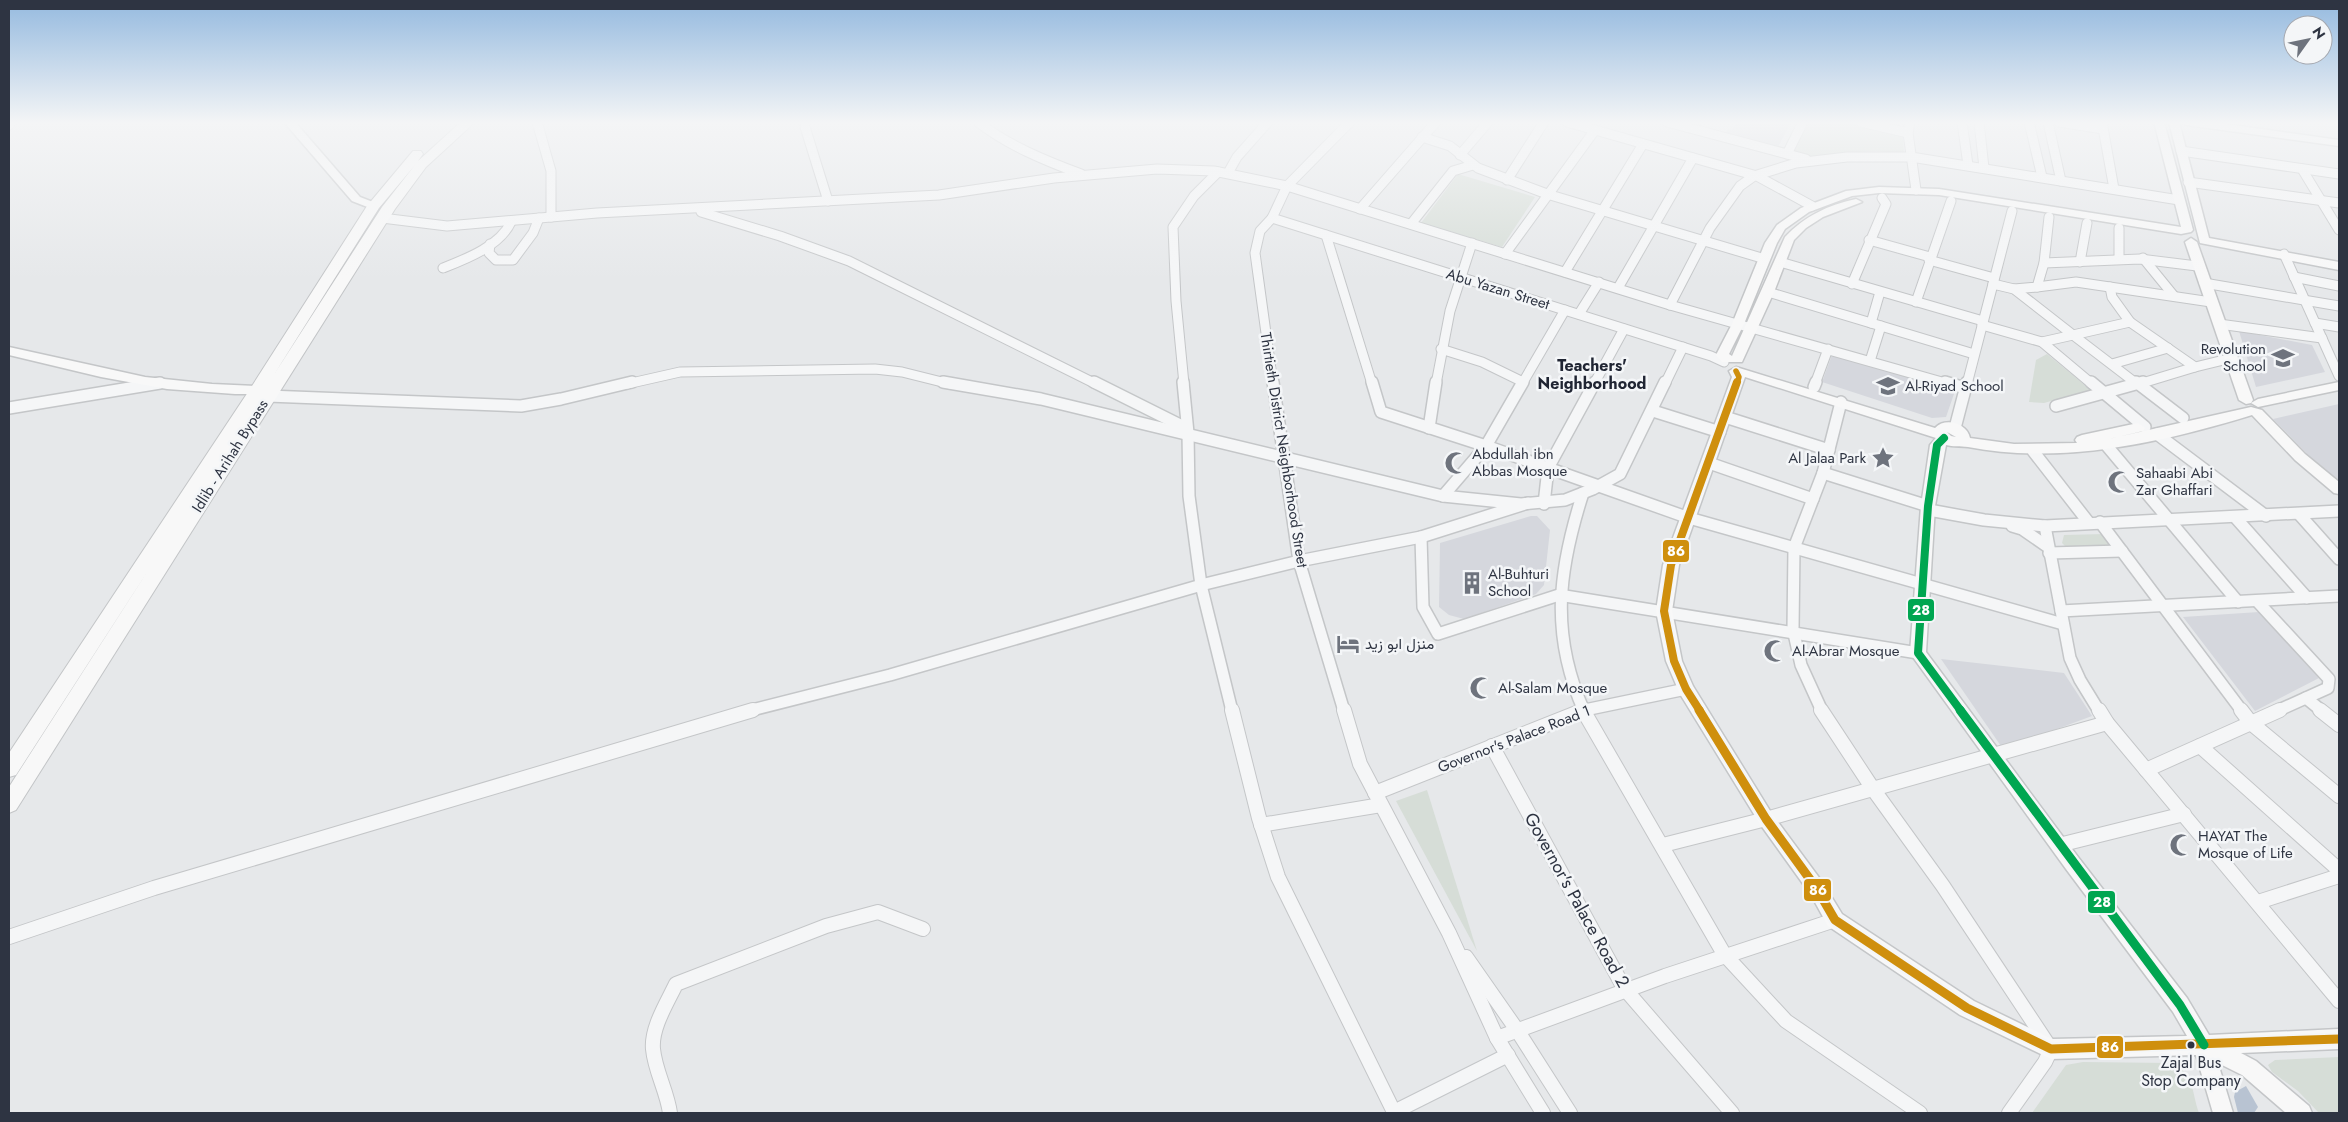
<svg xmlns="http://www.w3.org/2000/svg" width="2348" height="1122" font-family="Jost,Vazirmatn,sans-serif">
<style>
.built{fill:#d5d7dd}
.green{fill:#d6ddd7}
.water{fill:#b8c3d2}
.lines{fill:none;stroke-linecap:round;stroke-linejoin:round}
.street-far2-casing{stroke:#c4c6c8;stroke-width:11}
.street-far1-casing{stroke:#c4c6c8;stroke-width:14}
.street-casing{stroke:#c4c6c8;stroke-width:16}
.secondary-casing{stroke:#c4c6c8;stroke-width:3}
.primary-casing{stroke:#c3c5c7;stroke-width:2}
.street-far2{stroke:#f5f6f7;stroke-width:9}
.street-far1{stroke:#f5f6f7;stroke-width:11}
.street{stroke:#f5f6f7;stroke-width:14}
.secondary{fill:#f8f8f8;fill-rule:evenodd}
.primary{fill:#f8f8f8;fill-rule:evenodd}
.bus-1-far2-casing{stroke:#f4f6f8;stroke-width:9}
.bus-1-far1-casing{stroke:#f4f6f8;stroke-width:11}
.bus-1-casing{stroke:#f4f6f8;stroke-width:13}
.bus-2-far1-casing{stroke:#f4f6f8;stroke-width:11}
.bus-2-casing{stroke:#f4f6f8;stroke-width:13}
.bus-1-far2{stroke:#cf8f0d;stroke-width:5.5}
.bus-1-far1{stroke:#cf8f0d;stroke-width:8}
.bus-1{stroke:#cf8f0d;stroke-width:9}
.bus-2-far1{stroke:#00a651;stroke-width:8}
.bus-2{stroke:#00a651;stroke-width:9}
.bus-dot{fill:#2e3442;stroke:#f4f6f8;stroke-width:2}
.labels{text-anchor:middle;stroke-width:5;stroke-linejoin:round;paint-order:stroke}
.street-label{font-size:15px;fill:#2e3442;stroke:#f4f6f8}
.poi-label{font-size:15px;fill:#2e3442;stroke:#f4f6f8;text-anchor:start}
.neighbourhood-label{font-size:16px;font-weight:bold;fill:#202533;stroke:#f4f6f8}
.near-bus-label{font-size:16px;fill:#2e3442;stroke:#f4f6f8}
.near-street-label{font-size:18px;fill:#2e3442;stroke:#f4f6f8}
.line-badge{stroke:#f4f6f8;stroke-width:2}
.badge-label{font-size:14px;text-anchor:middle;font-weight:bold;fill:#fff}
</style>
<rect width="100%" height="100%" fill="#e6e8ea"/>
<g class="built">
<path d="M 1736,122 L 1791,122 L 1778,147 L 1726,133 L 1728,129 L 1732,130 Z"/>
<path d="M 2239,331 L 2312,345 L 2325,372 L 2256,387 Z"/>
<path d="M 1832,355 L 1955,391 L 1946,417 L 1932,418 L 1822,382 Z"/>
<path d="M 2339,404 L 2339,482 L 2316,463 L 2273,419 Z"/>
<path d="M 1531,516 L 1537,516 L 1550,530 L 1544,585 L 1536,594 L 1464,619 L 1449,615 L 1439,607 L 1440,543 Z"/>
<path d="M 2259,612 L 2319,678 L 2255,711 L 2183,617 Z"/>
<path d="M 1941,659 L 2064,673 L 2092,716 L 2003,749 Z"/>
</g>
<g class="green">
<path d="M 1809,122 L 1850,122 L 1903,135 L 1904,154 L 1876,151 L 1835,153 L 1814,157 L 1794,152 Z"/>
<path d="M 1458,174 L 1535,197 L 1502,247 L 1421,223 Z"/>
<path d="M 2047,354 L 2091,390 L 2044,403 L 2029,402 L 2036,360 Z"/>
<path d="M 2105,534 L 2117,550 L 2069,550 L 2062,543 L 2064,535 Z"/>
<path d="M 1427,790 L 1477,951 L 1396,801 Z"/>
<path d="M 2339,1057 L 2339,1113 L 2319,1113 L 2298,1091 L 2272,1072 L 2268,1065 L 2275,1060 Z"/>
<path d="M 2083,1062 L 2170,1063 C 2195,1072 2191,1091 2199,1113 L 2032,1113 L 2066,1065 Z"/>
</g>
<path class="water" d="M 2246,1086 L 2258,1107 L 2254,1113 L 2238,1113 L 2234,1097 L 2235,1092 Z"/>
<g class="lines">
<defs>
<g id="street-far2">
<path d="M 537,122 L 551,171 L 551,217"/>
<path d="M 978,122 C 1007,145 1046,161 1081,174"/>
<path d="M 1567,122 L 1757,176 L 1812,206"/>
<path d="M 1667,122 L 1806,159"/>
<path d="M 1861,122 L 1908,133"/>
<path d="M 1910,122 L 1908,133 L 1916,190"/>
<path d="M 1962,122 L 1968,165"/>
<path d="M 1979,122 L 1984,168"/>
<path d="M 2029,122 L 2042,177"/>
<path d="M 2048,122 L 2061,181"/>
<path d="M 2059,122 L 2103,129"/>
<path d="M 2102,122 L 2114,189"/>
<path d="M 9,125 L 11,122"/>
<path d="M 805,127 L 828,201"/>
<path d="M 1422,137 L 1450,146 L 1478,168 L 1547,194 L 1765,259"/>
<path d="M 2181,151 L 2339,174"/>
<path d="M 1787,154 L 1803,122"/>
<path d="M 1460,155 L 1488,122"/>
<path d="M 2302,169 L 2339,230"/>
<path d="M 1228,173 L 1237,157 L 1268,122"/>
<path d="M 1507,180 L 1544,122"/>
<path d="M 2188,182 L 2339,203"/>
<path d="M 1360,209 L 1436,122"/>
<path d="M 701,212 L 780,236 L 849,261 L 1096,384"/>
<path d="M 382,218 L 447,226 L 597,213 L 939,195 L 1054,178 L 1157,169 L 1214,171 L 1287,186 L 1670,305 L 1949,384"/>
<path d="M 1272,218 L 1711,356 L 1724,362"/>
<path d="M 1411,224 L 1453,171 L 1473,165"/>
<path d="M 2119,228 L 2119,259"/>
<path d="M 1326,235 L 1372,384"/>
<path d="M 1869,240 L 1930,257"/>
<path d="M 490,244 L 489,253 L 496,260 L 513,260 L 533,233 L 539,218"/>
<path d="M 1505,254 L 1595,130"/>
<path d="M 2284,254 L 2339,376"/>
<path d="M 2143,258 L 2174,296"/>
<path d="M 1929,260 L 1994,278"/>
<path d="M 1780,262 L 1983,321"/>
<path d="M 2080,262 L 2087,223"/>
<path d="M 2044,263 L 2140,259 L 2197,266"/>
<path d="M 443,268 C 466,259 500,246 511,222"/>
<path d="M 1565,272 L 1643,144"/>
<path d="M 2294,277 L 2339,286"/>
<path d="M 2204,283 L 2339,306"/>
<path d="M 1852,284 L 1886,204 L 1882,198"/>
<path d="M 1993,284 L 2014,289 L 2073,335 L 2130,322 L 2195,367 L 2232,358"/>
<path d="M 2037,287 L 2076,282 L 2211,302"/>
<path d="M 2110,287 L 2112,297 L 2130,322"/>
<path d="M 1618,288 L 1693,158"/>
<path d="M 2014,289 L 2037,287 L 2044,263 L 2049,217"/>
<path d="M 1768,292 L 1974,354"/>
<path d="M 1916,302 L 1951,201"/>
<path d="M 1670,305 L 1710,228 L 1740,186 L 1754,176 L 1796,163 L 1847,157 L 1911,157 L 2179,200"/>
<path d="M 1579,314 L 1599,282"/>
<path d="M 1871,323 L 1880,292"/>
<path d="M 2315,323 L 2339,327"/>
<path d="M 2219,324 L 2322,338"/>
<path d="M 1982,325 L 2042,342 L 2073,335 L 2137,384"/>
<path d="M 2042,342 L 2092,384"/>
<path d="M 1441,349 L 1482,362 L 1523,382"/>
<path d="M 1870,361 L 1881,326"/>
<path d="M 2112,364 L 2168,348"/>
<path d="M 157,384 L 160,383"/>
<path d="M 627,384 L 680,372 L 875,369 L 902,372 L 950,384"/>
<path d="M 1184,384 L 1176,301 L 1173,227 L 1194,196 L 1218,172"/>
<path d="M 1273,384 L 1255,253 L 1260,231 L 1272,218 L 1287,186 L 1350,122"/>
<path d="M 1436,384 L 1450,311 L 1472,243"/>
<path d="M 1522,384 L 1565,310"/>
<path d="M 1594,384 L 1624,329"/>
<path d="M 1665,384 L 1683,347"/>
<path d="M 1815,384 L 1828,349"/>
<path d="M 1967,384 L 2012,211"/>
<path d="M 2139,384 L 2195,367"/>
</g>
<g id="street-far1">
<path d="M 943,382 L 1041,399 L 1443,496 L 1521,504 L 1565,500 L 1593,489 L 1620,474 L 1665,382"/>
<path d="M 1094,382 L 1186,428"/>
<path d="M 1183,382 L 1188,433 L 1189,496 L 1201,585 L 1232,711"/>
<path d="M 1273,382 L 1299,561 L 1344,711"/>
<path d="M 1372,382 L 1381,412 L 1486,446 L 1689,518 L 2063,624"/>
<path d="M 1945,382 L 1965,388"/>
<path d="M 2091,382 L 2145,427"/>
<path d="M 2136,382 L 2183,418"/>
<path d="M 1814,387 L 1816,382"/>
<path d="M 268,396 L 521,406 L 561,399 L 632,382"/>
<path d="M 2056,406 L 2143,382"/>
<path d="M 9,408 L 160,383"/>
<path d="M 1653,411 L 1720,432"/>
<path d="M 1725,417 L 1829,450"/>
<path d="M 1429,428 L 1436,382"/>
<path d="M 1955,428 L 1967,382"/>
<path d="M 2157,434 L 2266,516"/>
<path d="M 2107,446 L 2238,602"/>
<path d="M 2033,451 L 2089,523"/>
<path d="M 1709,463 L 1813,499"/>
<path d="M 1823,473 L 1928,506"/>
<path d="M 1583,493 C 1558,571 1550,634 1584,711"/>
<path d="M 1443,496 L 1486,446 L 1523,382"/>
<path d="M 1544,504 L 1548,468 L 1595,382"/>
<path d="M 1929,510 L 1984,520 L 2045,526 L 2339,511"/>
<path d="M 2299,514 L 2339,559"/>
<path d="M 2235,517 L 2307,598"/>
<path d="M 2100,522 L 2242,711"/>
<path d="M 2012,526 L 2022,529 L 2048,547"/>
<path d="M 2045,526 L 2070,658 L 2080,680 L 2099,711"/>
<path d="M 1421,537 L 1423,607 L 1438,634 L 1559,595 L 1918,653"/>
<path d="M 2049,553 L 2122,551"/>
<path d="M 2257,601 L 2329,679 L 2328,688 L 2277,711"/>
<path d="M 2061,611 L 2339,596"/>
<path d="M 2306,698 L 2322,711"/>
<path d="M 748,711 L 890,675 L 1205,584 L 1299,561 L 1421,537 L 1528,503"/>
<path d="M 1580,711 L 1686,689"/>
<path d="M 1822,711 L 1801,665 L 1793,629 L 1794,548 L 1823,473 L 1841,402"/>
</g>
<g id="street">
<path d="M 1232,710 L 1259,818 L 1278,877 L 1394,1112 L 1508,1055"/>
<path d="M 1344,710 L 1360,764 L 1449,933 L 1497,1038 L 1543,1113"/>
<path d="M 1583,710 L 1724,954 L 1786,1021 L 1920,1113"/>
<path d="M 1821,710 L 1873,789 L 1943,886 L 2051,1049 L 2045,1062 L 2009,1113"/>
<path d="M 2099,710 L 2107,723 L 2339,1001"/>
<path d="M 2241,710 L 2251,723 L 2339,796"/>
<path d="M 2320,710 L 2339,725"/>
<path d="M 1492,746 L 1624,988 L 1732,1113"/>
<path d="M 2200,746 L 2339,870"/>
<path d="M 2146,770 L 2280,710"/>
<path d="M 1375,793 L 1584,710"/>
<path d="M 1261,825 L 1381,805"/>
<path d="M 1663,845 L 1766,819 L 2107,723"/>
<path d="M 2059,845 L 2184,814"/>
<path d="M 2258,902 L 2339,876"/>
<path d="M 9,937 L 154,888 L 753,710"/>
<path d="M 1466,957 L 1517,1030 L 1570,1113"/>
<path d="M 1497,1038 L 1665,976 L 1835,920"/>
<path d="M 670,1113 C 667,1091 655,1071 653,1049 C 651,1028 667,1003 676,984 L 826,926 L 878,912 L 923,929"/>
</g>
<g id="secondary">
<path d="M 284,122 L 295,122 L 360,197 L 378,204 L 378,208 L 370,208 L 352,201 Z"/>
<path d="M 2154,122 L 2164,122 L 2193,230 L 2191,232 L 2181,234 L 1939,195 L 1879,193 L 1852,196 L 1809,212 L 1785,229 L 1777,243 L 1744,324 L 1729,354 L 1732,356 L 1785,237 C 1805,216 1828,205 1856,199 L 1862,202 L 1823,217 L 1806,228 L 1794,240 L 1774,292 L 1742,362 L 1722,362 L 1716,355 L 1732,324 L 1765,243 L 1777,225 L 1801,208 L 1846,191 L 1879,187 L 1939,189 L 2181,227 Z"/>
<path d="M 2169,122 L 2179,122 L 2209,238 L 2339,262 L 2339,270 L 2200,243 Z"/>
<path d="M 2181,122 L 2211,122 L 2339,140 L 2339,146 L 2186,125 Z"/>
<path d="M 2191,238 L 2197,242 L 2253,400 L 2251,403 L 2246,404 L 2239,400 L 2185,242 Z"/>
<path d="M 9,347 L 145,377 L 212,384 L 257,386 L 264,390 L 257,394 L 235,394 L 167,389 L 101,377 L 9,355 Z"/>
<path d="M 1736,367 L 1935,428 C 1945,417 1967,423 1970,438 L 2014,444 L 2077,443 L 2075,440 L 2077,437 L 2082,435 L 2138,423 L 2145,428 L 2143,431 L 2109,439 L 2113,438 L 2251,407 L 2262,410 L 2305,454 L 2339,482 L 2339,494 L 2334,493 L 2295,460 L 2252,415 C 2161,443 2062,465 1968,447 C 1960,446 1953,447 1946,445 L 1935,506 L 1926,652 L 2078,857 L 2187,998 L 2209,1035 L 2339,1029 L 2339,1049 L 2241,1053 L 2256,1061 L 2309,1106 L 2312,1113 L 2286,1113 L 2242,1075 L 2218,1063 L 2233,1113 L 2213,1113 L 2196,1055 L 2051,1059 L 1960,1015 L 1828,926 L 1811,895 L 1760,824 L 1680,694 L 1666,661 L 1656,611 L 1663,565 L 1732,377 L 1729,371 ZM 1745,377 L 1936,438 L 1930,445 L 1921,506 L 1910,653 L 2066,869 L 2173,1012 L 2187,1036 L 2052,1039 L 1974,1001 L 1842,914 L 1823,883 L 1772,814 L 1693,686 L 1682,661 L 1672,611 L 1679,565 ZM 1947,432 L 1956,437 L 1951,436 Z"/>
<path d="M 2339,382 L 2339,390 L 2258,407 L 2251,403 L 2258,399 Z"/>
</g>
<path id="primary" d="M 461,122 L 475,122 L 426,167 L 395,209 L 16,810 L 9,813 L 9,787 L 151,566 L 16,775 L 9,777 L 9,753 L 252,386 L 367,206 L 413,151 L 421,151 L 423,154 L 418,161 ZM 415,165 L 382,207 L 275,373 L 379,208 Z"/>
</defs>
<use href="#street-far2" class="street-far2-casing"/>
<use href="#street-far1" class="street-far1-casing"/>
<use href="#street" class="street-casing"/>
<use href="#secondary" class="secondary-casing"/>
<use href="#primary" class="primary-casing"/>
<use href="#street-far2" class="street-far2"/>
<use href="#street-far1" class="street-far1"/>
<use href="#street" class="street"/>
<use href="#secondary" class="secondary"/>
<use href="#primary" class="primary"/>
<defs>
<path id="bus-1-far2" d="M 1736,371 L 1739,377 L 1737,384"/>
<path id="bus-1-far1" d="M 1700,711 L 1686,689 L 1674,661 L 1664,611 L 1671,565 L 1737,382"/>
<path id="bus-1" d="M 1699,710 L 1766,819 L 1817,889 L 1835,920 L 1967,1008 L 2051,1049 L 2339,1039"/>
<path id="bus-2-far1" d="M 1944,438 L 1937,445 L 1928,506 L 1918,653 L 1961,711"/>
<path id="bus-2" d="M 1960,710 L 2180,1005 L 2204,1045"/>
</defs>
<use href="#bus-1-far2" class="bus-1-far2-casing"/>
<use href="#bus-1-far1" class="bus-1-far1-casing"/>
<use href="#bus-1" class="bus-1-casing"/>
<use href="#bus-2-far1" class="bus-2-far1-casing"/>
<use href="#bus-2" class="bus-2-casing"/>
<use href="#bus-1-far2" class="bus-1-far2"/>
<use href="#bus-1-far1" class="bus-1-far1"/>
<use href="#bus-1" class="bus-1"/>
<use href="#bus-2-far1" class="bus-2-far1"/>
<use href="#bus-2" class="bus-2"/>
</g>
<linearGradient id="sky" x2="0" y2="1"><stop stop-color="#95badf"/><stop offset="0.44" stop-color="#f4f5f6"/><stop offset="1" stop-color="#f4f5f6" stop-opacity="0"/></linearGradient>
<rect width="2348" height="279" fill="url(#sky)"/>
<defs>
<symbol id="school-bare" viewBox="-9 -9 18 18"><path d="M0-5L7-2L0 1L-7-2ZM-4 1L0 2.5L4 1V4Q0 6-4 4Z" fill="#6e737d" stroke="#f4f6f8" stroke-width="2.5" paint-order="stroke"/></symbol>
<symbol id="sight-bare" viewBox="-9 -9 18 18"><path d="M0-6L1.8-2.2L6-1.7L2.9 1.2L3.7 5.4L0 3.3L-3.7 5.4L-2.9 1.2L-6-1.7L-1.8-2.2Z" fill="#6e737d" stroke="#f4f6f8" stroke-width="2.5" paint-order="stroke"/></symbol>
<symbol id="mosque-bare" viewBox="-9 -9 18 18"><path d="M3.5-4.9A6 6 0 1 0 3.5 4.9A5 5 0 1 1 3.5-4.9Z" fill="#6e737d" stroke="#f4f6f8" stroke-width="2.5" paint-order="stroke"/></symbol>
<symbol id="building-bare" viewBox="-9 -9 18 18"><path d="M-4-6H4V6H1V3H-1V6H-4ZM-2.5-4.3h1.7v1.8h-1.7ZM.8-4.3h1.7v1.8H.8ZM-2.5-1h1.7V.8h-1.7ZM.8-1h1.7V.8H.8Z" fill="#6e737d" stroke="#f4f6f8" stroke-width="2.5" paint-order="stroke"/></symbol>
<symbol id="hotel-bare" viewBox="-9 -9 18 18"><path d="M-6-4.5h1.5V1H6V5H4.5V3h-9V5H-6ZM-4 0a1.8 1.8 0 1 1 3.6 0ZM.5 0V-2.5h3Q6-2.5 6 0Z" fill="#6e737d" stroke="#f4f6f8" stroke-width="2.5" paint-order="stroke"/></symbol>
</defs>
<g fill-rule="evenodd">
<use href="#school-bare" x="2267" y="342" width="32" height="32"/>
<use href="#school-bare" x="1872" y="370" width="32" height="32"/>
<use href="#sight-bare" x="1867" y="442" width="32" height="32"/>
<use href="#mosque-bare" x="1440" y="447" width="32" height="32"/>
<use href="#mosque-bare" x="2103" y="466" width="32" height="32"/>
<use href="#building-bare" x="1456" y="567" width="32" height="32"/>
<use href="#hotel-bare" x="1332" y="628" width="32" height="32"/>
<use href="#mosque-bare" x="1759" y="635" width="32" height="32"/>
<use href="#mosque-bare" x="1465" y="672" width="32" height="32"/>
<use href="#mosque-bare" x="2165" y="829" width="32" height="32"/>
</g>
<circle class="bus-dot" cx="2191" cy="1045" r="4.5"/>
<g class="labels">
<g class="street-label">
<text transform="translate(1498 289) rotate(17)" y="5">Abu Yazan Street</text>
<text transform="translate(1284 450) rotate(81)" y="5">Thirtieth District Neighborhood Street</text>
<text transform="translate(230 456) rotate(-58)" y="5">Idlib - Arihah Bypass</text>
<text transform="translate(1514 739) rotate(-21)" y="5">Governor's Palace Road 1</text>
</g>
<g class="poi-label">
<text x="2266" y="354" text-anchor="end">Revolution<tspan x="2266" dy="17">School</tspan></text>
<text x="1905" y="391">Al-Riyad School</text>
<text x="1472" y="459">Abdullah ibn<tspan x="1472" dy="17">Abbas Mosque</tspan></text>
<text x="1866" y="463" text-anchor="end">Al Jalaa Park</text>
<text x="2136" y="478">Sahaabi Abi<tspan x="2136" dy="17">Zar Ghaffari</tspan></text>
<text x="1488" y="579">Al-Buhturi<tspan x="1488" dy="17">School</tspan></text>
<text x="1365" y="649">منزل ابو زيد</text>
<text x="1792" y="656">Al-Abrar Mosque</text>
<text x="1498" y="693">Al-Salam Mosque</text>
<text x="2198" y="841">HAYAT The<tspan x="2198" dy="17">Mosque of Life</tspan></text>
</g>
<g class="neighbourhood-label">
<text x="1592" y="371">Teachers'<tspan x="1592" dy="18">Neighborhood</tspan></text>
</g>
<g class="near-bus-label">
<text x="2191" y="1068">Zajal Bus<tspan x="2191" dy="18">Stop Company</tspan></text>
</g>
<g class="near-street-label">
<text transform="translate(1577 900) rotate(61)" y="6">Governor's Palace Road 2</text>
</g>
</g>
<g class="line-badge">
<rect x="1662" y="539" width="28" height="24" rx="5" fill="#cf8f0d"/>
<rect x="1907" y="598" width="28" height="24" rx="5" fill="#00a651"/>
<rect x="1803" y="878" width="29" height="24" rx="5" fill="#cf8f0d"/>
<rect x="2087" y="890" width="29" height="24" rx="5" fill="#00a651"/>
<rect x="2096" y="1035" width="28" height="24" rx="5" fill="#cf8f0d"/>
</g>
<g class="badge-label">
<text x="1676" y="556">86</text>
<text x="1921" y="615">28</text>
<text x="1818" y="895">86</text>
<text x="2102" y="907">28</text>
<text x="2110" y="1052">86</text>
</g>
<rect width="2348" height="1122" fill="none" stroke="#2e3442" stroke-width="20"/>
<g transform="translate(2308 40) rotate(57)"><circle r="24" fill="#f4f6f8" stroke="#a5a8af"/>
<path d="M0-4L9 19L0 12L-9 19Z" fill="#6e737d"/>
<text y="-8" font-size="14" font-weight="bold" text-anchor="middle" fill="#2e3442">N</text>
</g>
</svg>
